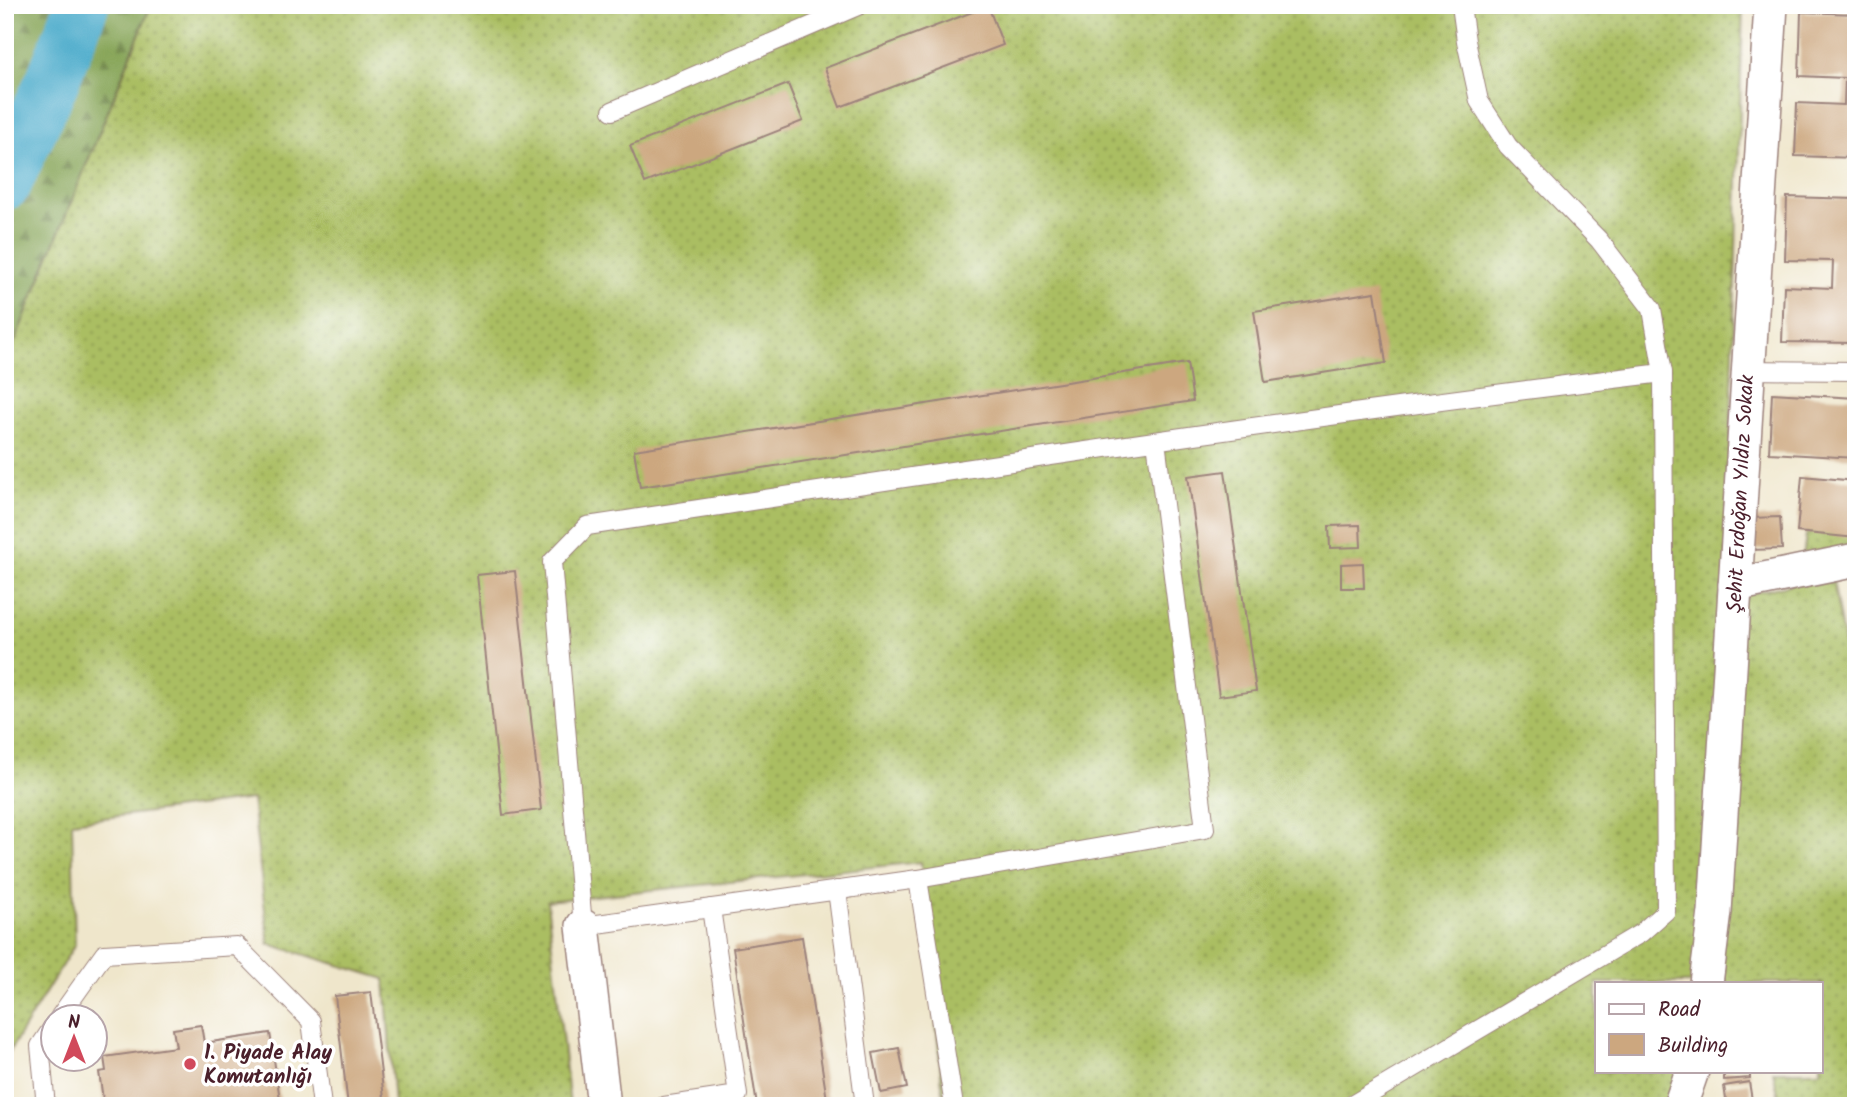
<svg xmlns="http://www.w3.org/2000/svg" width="1861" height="1111" font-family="Kalam,sans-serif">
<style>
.grass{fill:url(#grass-dots);stroke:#7a6e46;stroke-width:2}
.forest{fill:url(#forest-firs);stroke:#686242;stroke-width:2}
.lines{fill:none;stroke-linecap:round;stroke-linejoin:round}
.river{stroke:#4cabcb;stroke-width:54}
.building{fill:#cca77f}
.service-casing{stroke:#9c827b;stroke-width:20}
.minor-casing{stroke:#9c827b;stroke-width:36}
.service{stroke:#fff;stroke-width:18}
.minor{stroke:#fff;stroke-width:33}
.poi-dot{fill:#d1495b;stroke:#fff;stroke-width:2.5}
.labels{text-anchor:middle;stroke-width:7;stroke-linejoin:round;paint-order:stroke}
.street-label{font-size:21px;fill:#4a1f2b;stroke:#fff}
.poi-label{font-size:21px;font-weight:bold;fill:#4a1f2b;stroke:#fff;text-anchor:start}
</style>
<defs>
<pattern id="grass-dots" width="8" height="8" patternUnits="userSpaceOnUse" patternTransform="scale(1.75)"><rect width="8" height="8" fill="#aabe62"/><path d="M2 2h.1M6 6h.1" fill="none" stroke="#8c9a51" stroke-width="1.8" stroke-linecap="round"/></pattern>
<pattern id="forest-firs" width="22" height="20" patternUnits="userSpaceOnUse" patternTransform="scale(1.75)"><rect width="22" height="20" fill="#87a558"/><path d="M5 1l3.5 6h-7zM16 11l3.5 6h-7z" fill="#708649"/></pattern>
</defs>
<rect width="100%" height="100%" fill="#fff"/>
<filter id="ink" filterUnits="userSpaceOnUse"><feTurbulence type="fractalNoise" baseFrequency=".0143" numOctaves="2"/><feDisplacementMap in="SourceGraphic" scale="14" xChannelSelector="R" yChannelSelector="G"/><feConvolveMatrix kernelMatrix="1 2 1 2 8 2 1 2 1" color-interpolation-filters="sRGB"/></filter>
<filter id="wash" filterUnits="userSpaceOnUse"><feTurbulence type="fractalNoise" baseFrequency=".00686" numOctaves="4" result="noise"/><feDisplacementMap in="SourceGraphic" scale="28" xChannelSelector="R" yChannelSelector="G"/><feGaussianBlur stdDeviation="1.57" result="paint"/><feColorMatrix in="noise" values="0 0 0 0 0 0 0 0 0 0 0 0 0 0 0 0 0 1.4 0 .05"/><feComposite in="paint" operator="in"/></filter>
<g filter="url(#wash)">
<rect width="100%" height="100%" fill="#efe6cb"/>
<g class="grass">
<path d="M 151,5 L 1743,5 L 1726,599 L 1832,575 L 1856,712 L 1856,1106 L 1781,1106 L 1773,1071 L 1821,1071 L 1821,983 L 1597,983 L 1597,1071 L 1699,1071 L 1671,1106 L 944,1106 L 921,862 L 547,901 L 570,1106 L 394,1106 L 385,979 L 269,944 L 252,799 L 72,822 L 75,944 L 5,1059 L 5,365 Z"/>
<path d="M 1810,508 L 1856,512 L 1856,552 L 1802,564 Z"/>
</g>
<path class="forest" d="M 5,5 L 151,5 L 5,365 Z"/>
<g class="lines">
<path class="river" d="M 5,183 L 52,82 L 82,5"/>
</g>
<g id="blocks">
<g class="building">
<path d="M 988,6 L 1003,45 L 840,107 L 825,68 Z"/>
<path d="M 1801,12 L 1856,14 L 1856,158 L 1795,156 L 1797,103 L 1844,105 L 1845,78 L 1799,76 Z"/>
<path d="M 788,84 L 803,121 L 645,183 L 630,146 Z"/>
<path d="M 1787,197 L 1856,199 L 1856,343 L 1782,342 L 1784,286 L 1832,288 L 1833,261 L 1785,260 Z"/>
<path d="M 1375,292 L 1386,363 L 1265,382 L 1254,311 Z"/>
<path d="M 1187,363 L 1193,401 L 640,487 L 634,450 Z"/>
<path d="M 1772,393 L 1856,398 L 1856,458 L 1769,453 Z"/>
<path d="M 1225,471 L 1256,691 L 1219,696 L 1188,476 Z"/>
<path d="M 1802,476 L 1856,481 L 1856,538 L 1797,532 Z"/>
<path d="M 1780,517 L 1782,549 L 1750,550 L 1749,518 Z"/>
<path d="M 1360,525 L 1361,547 L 1330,548 L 1329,526 Z"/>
<path d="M 1363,563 L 1364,588 L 1341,588 L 1341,564 Z"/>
<path d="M 515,571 L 541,810 L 503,815 L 477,575 Z"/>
<path d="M 802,937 L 828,1106 L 757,1106 L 733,948 Z"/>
<path d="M 371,992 L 385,1106 L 348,1106 L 335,996 Z"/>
<path d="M 201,1025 L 204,1043 L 270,1033 L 281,1106 L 230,1106 L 229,1101 L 199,1106 L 104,1106 L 99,1072 L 106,1071 L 104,1057 L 176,1047 L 173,1029 Z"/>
<path d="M 899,1048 L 907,1088 L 881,1093 L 873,1053 Z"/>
<path d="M 1724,1071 L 1750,1071 L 1750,1078 L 1724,1080 Z"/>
<path d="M 1749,1082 L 1753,1106 L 1727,1106 L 1724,1086 Z"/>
</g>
</g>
</g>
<g filter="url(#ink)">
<use href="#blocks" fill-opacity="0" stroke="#9c827b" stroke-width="2"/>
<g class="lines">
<defs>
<g id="service">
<path d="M 612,111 L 860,5"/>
<path d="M 1747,370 L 1856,371"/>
<path d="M 1156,441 L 1205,829 L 918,879 L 583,926 L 552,562 L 587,526 C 945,472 1303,416 1663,373"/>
<path d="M 918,879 L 954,1106"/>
<path d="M 837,890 L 865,1106"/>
<path d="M 60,1016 L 104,954 L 237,946 L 311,1021 L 322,1106"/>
<path d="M 46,1106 L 40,1046 L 52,1028"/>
<path d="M 664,1106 L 738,1095 L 711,908"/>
<path d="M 1350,1106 L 1641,933 L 1666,911 L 1663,373 L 1652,309 L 1599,240 L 1508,146 L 1479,101 L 1466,41 L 1461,5"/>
</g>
<g id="minor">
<path d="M 1735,585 L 1856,560"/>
<path d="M 583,926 L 604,1106"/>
<path d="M 1706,983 L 1715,912 L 1771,5"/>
<path d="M 1680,1106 L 1692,1071"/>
</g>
</defs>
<use href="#service" class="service-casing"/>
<use href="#minor" class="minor-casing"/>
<use href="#service" class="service"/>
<use href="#minor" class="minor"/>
</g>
</g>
<circle class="poi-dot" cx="190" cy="1064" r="7"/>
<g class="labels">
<g class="street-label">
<text transform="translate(1740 494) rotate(-87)" y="7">Şehit Erdoğan Yıldız Sokak</text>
</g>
<g class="poi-label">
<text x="204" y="1059">1. Piyade Alay<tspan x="204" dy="24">Komutanlığı</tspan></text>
</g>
</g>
<rect width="1861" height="1111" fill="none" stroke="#fff" stroke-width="28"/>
<rect x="1595" y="982" width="228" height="91" fill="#ffffff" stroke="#b7a5aa" stroke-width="2"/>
<rect x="1609" y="1004" width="35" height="10" fill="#ffffff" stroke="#b7a5aa" stroke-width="2"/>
<text x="1658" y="1016" font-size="21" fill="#4a1f2b">Road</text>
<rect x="1609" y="1034" width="35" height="21" fill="#cca77f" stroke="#b7a5aa" stroke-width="2"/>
<text x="1658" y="1052" font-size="21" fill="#4a1f2b">Building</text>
<g transform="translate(74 1038)"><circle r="33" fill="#ffffff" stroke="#b7a5aa" stroke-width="2"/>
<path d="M0-5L12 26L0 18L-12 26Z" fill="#d1495b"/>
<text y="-10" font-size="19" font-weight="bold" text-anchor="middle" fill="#4a1f2b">N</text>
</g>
</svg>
